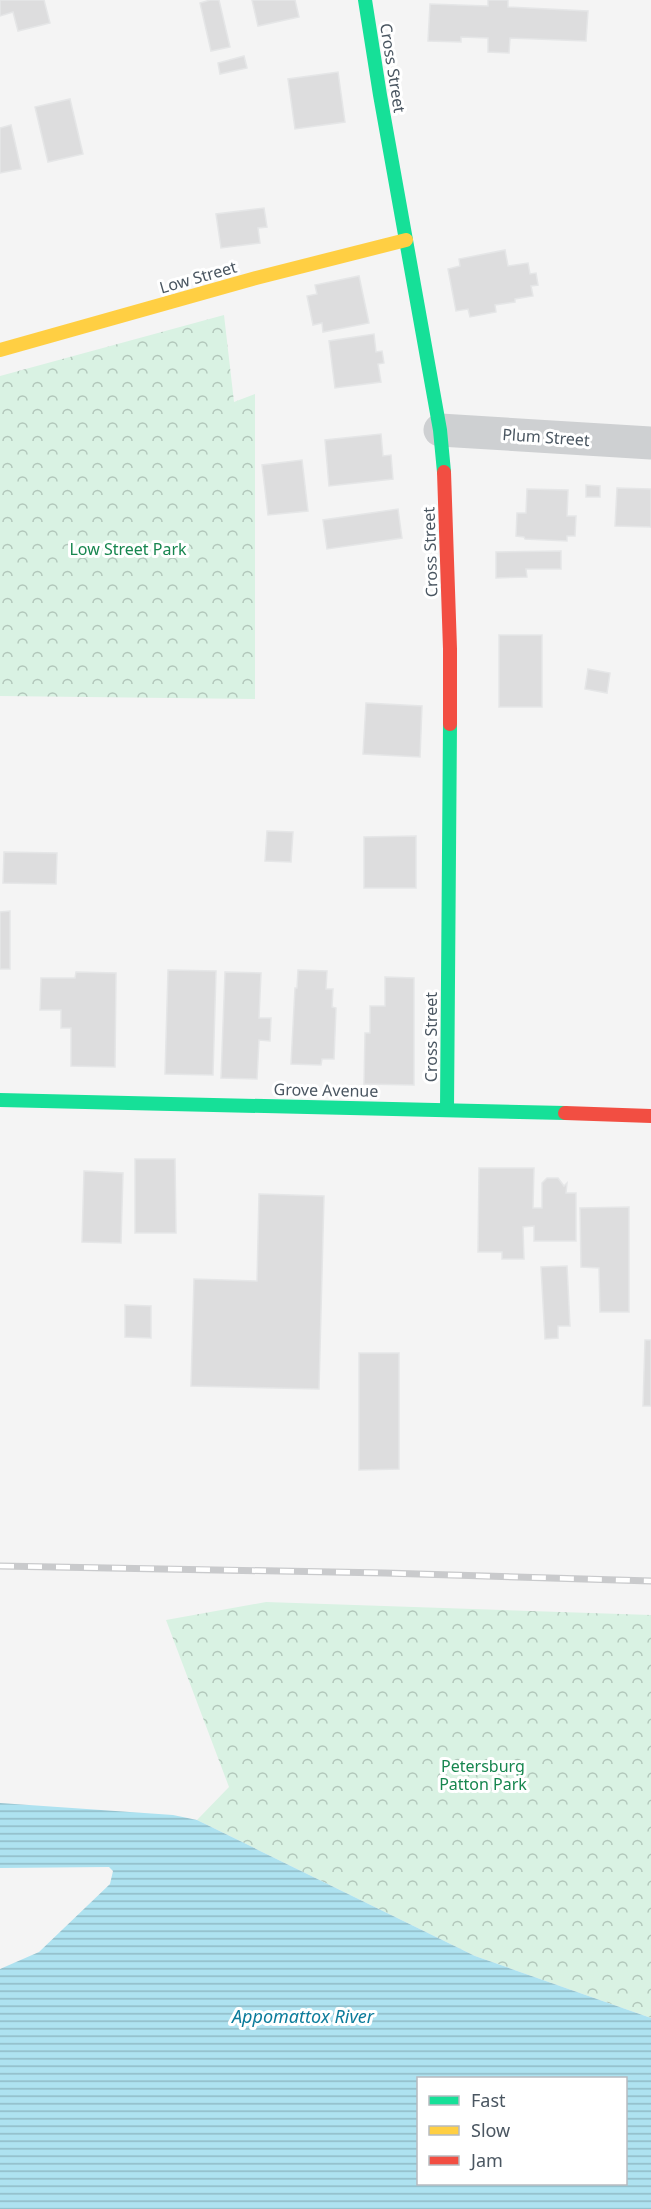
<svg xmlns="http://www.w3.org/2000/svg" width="651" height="2209" font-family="'Noto Sans',sans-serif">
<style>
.park{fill:url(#park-crowns)}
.water{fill:url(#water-rules);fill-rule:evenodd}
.building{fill:#ddddde;stroke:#e5e6e7;stroke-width:1.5}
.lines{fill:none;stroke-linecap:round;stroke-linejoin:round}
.street{stroke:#ced0d2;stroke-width:33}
.fast{stroke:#16e098;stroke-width:14}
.slow{stroke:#ffcf43;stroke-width:14}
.jam{stroke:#f24e42;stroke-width:14}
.rail-casing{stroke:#c9cacc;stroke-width:7}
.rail{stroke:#fff;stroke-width:4.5;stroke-dasharray:14;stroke-linecap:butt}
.labels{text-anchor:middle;stroke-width:6;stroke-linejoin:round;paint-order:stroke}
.street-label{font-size:16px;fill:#4a5661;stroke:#fff}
.park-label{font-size:16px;fill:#17864f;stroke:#fff}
.water-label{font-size:18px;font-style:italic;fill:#0c7c9b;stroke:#fff}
</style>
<defs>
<pattern id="park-crowns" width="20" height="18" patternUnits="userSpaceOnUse" patternTransform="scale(1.5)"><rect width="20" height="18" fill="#d9f2e3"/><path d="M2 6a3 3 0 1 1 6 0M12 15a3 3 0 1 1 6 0" fill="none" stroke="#b2c7bb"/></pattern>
<pattern id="water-rules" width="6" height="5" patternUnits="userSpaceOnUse" patternTransform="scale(1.5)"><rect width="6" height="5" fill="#aee2f0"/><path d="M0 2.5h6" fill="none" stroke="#90bac6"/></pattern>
</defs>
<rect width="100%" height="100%" fill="#f4f4f4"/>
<g class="park">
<path d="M 224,315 L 234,402 L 255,394 L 255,699 L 0,696 L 0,376 Z"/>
<path d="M 266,1602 L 651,1615 L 651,2018 L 475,1956 L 197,1820 L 229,1787 L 166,1620 Z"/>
</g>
<path class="water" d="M 0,1803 L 173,1815 L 197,1820 L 475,1956 L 651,2018 L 651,2209 L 0,2209 L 0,1969 L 39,1952 L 110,1884 L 113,1871 L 109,1867 L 0,1868 ZM 418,2078 L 626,2078 L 626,2184 L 418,2184 Z"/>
<g class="building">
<path d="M 0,0 L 44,0 L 50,23 L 18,31 L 13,12 L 0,16 Z"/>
<path d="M 210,0 L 219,0 L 230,47 L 211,51 L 200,3 Z"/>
<path d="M 252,0 L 295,0 L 299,17 L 258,26 Z"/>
<path d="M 488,0 L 508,0 L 508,7 L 588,11 L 586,41 L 510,38 L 509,53 L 488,52 L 488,38 L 461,37 L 461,42 L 428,41 L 430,4 L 488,6 Z"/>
<path d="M 244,56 L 247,68 L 220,74 L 218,63 Z"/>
<path d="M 338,72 L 345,122 L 295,129 L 288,79 Z"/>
<path d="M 70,99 L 83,154 L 48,162 L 35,107 Z"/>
<path d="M 11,125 L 21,169 L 0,173 L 0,128 Z"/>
<path d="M 264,208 L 267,227 L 258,228 L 260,243 L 221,248 L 216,214 Z"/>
<path d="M 505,250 L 508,266 L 528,263 L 530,274 L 536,273 L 538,285 L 531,286 L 533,296 L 515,299 L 515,302 L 495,305 L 496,312 L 470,317 L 468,309 L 456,311 L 448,269 L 460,266 L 459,259 Z"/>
<path d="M 359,276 L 369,323 L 323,332 L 322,323 L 313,325 L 307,296 L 317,294 L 315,285 Z"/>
<path d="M 374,334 L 376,352 L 382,351 L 384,363 L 378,364 L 381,382 L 335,388 L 329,341 Z"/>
<path d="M 381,434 L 383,456 L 391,455 L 393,479 L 329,486 L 325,440 Z"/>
<path d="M 302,460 L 308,511 L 268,515 L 262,465 Z"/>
<path d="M 586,485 L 600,486 L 600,497 L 586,497 Z"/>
<path d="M 617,488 L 651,489 L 651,527 L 615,526 Z"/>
<path d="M 527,489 L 568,490 L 567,516 L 576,516 L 575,536 L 567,536 L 567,541 L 525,539 L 524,537 L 516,536 L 517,513 L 526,513 Z"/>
<path d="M 398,509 L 402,538 L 327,549 L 323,520 Z"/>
<path d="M 561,551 L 561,569 L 526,569 L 527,577 L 496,578 L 496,552 Z"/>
<rect x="499" y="635" width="43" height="72"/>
<path d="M 588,669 L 610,673 L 607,693 L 585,689 Z"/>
<path d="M 366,703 L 422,706 L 420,757 L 363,754 Z"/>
<path d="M 267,831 L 293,832 L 291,862 L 265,861 Z"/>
<path d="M 416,836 L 416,888 L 364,888 L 364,837 Z"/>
<path d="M 4,852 L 57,853 L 56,884 L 3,883 Z"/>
<path d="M 10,911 L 10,969 L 0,969 L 0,912 Z"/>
<path d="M 168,970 L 216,971 L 213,1075 L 165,1074 Z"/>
<path d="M 298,970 L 327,971 L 326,989 L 333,989 L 332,1007 L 336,1008 L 334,1059 L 322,1059 L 321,1065 L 291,1064 L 295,988 L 297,988 Z"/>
<path d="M 76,972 L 116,973 L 115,1067 L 71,1066 L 71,1028 L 61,1028 L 61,1010 L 40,1010 L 41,978 L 75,978 Z"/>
<path d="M 225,972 L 261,973 L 259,1018 L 271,1018 L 270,1041 L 259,1040 L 257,1079 L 221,1078 Z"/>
<path d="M 385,977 L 414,978 L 414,1085 L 364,1084 L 365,1033 L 370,1033 L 370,1006 L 385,1006 Z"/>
<path d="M 135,1159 L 175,1159 L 176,1233 L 135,1233 Z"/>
<path d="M 479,1168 L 534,1168 L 533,1208 L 542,1208 L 542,1183 L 547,1178 L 558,1178 L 564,1186 L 567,1183 L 566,1193 L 576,1193 L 576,1241 L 534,1241 L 534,1226 L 523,1227 L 524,1259 L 502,1259 L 502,1252 L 478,1252 Z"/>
<path d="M 84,1171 L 123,1173 L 121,1243 L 82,1242 Z"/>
<path d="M 259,1194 L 324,1196 L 319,1389 L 191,1386 L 194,1279 L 257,1281 Z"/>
<path d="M 629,1207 L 629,1312 L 600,1312 L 599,1268 L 581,1267 L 580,1208 Z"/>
<path d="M 567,1266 L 570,1326 L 558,1326 L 558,1338 L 545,1339 L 541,1267 Z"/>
<path d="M 125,1305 L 151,1306 L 151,1338 L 125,1337 Z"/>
<path d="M 645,1340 L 651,1340 L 651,1406 L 643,1406 Z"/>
<path d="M 359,1353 L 399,1353 L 399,1469 L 359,1470 Z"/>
</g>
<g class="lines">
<path class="street" d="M 440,430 L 651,443"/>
<g class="fast">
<path d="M 365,0 L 380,95 L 440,430 L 444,472"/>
<path d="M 0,1100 L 565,1113"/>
<path d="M 447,1109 L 450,724"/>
</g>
<path class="slow" d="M 0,350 L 256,278 L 406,240"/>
<g class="jam">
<path d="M 444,472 L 450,649 L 450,724"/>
<path d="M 565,1113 L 651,1116"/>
</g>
<defs>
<path id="rail" d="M 0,1566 L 385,1573 L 651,1581"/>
</defs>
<use href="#rail" class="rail-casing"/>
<use href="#rail" class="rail"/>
</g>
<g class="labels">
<g class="street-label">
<text transform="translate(393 68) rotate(81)" y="6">Cross Street</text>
<text transform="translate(198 277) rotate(-16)" y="6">Low Street</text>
<text transform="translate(546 437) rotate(4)" y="6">Plum Street</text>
<text transform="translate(430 552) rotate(-92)" y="6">Cross Street</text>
<text transform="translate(431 1037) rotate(-90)" y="6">Cross Street</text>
<text transform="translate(326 1090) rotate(1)" y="6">Grove Avenue</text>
</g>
<g class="park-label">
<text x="128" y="555">Low Street Park</text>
<text x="483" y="1772">Petersburg<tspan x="483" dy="18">Patton Park</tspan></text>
</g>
<g class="water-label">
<text x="303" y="2023">Appomattox River</text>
</g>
</g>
<rect x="417" y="2077" width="210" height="108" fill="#ffffff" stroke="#b7bbc0" stroke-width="1.5"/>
<rect x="429" y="2096" width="30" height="9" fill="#16e098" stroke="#b7bbc0" stroke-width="1.5"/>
<text x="471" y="2107" font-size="18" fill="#4a5661">Fast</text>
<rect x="429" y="2126" width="30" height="9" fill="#ffcf43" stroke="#b7bbc0" stroke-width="1.5"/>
<text x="471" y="2137" font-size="18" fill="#4a5661">Slow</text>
<rect x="429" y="2156" width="30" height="9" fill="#f24e42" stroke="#b7bbc0" stroke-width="1.5"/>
<text x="471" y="2167" font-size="18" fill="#4a5661">Jam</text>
</svg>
